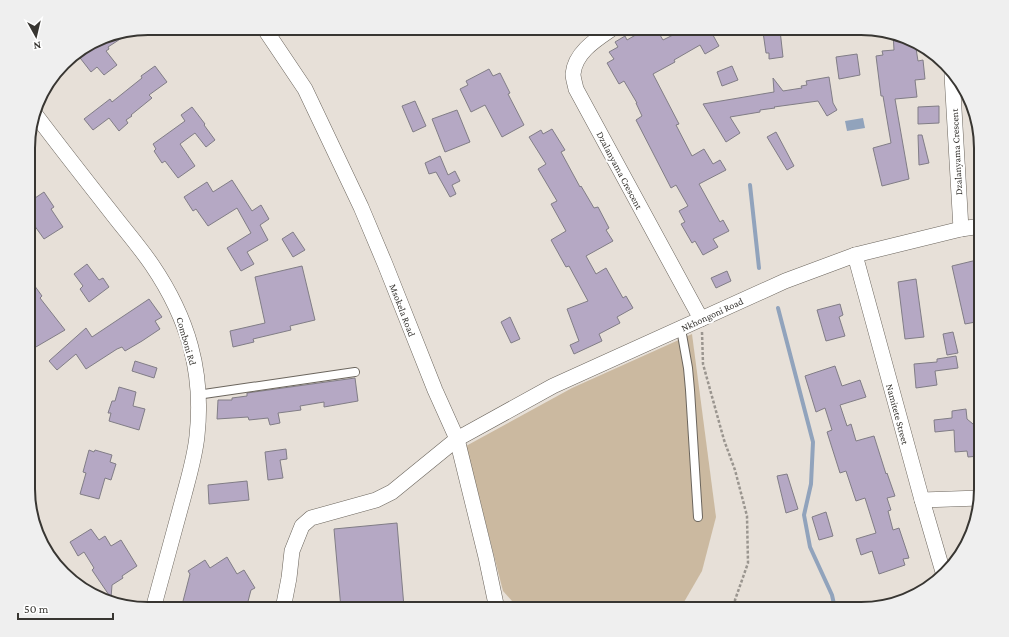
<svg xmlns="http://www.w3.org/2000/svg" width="1009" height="637" font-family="'Crimson Pro',serif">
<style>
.green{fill:#cbb9a0}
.water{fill:#91a3bc}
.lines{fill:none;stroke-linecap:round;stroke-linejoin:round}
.stream{stroke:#91a3bc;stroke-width:4}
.building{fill:#b5a8c4;stroke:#817d86}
.service-casing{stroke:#6b655d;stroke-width:10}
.minor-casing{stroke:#6b655d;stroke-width:16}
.path{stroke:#9a958f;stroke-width:2.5;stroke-dasharray:3 2;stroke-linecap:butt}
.service{stroke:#fff;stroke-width:8}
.minor{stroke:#fff;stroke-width:15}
.labels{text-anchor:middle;stroke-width:4;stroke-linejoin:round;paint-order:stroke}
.street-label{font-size:10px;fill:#383632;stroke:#fff}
.rim{fill:none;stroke:#383632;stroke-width:2}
</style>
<rect width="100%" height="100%" fill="#e7e0d8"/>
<path class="green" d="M 692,334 L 716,517 L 702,571 L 680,609 L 528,609 L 512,601 L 503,591 L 466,446 L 572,388 Z"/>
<path class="water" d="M 863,118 L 865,128 L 847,131 L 845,121 Z"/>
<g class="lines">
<g class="stream">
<path d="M 750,185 L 759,268"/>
<path d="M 778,308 L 813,442 L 811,484 L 804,515 L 810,547 L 832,595 L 835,609"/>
</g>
</g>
<g class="building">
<path d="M 687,28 L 709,28 L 719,46 L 705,54 L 700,45 L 674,60 L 675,62 L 653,74 L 679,124 L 676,125 L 692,156 L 704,149 L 713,164 L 720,160 L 726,170 L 699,184 L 720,222 L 723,220 L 729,231 L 713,239 L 718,247 L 703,255 L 695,241 L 692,243 L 681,224 L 685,222 L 679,211 L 688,206 L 676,185 L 671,188 L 636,120 L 642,116 L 636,103 L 637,103 L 624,81 L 619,84 L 607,63 L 614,59 L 609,52 L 618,47 L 615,42 L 625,36 L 627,40 L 646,29 L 649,35 L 657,30 L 663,40 Z"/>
<path d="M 780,30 L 783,57 L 769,59 L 769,53 L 766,53 L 763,32 Z"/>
<path d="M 131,32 L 108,47 L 109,49 L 106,51 L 117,65 L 104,75 L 97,67 L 91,72 L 77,54 L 103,37 Z"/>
<path d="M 893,33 L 899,34 L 915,42 L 918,61 L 923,60 L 925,79 L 915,80 L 917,97 L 895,99 L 909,179 L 882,186 L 873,148 L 891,143 L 883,96 L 881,96 L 876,56 L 883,55 L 882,51 L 894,50 Z"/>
<path d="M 857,54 L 860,75 L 839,79 L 836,57 Z"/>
<path d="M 155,66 L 167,82 L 149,95 L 152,98 L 131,115 L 132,116 L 126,120 L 128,123 L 119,131 L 109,118 L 93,130 L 84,119 L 110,99 L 112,102 L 142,78 L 141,76 Z"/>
<path d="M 732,66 L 738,80 L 722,86 L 717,72 Z"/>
<path d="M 489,69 L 493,76 L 500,73 L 510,93 L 508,94 L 524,125 L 502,137 L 485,105 L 471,112 L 460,89 L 468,85 L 466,81 Z"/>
<path d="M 829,77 L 833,103 L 837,110 L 827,116 L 818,101 L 774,107 L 775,108 L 760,110 L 760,112 L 730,117 L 740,133 L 726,142 L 703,104 L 774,92 L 773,78 L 783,91 L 802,88 L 801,86 L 807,85 L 806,81 Z"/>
<path d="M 415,101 L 426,126 L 413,132 L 402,106 Z"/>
<path d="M 939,106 L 939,123 L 918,124 L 918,107 Z"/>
<path d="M 192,107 L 205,124 L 204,125 L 215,140 L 206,147 L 195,133 L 180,144 L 195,166 L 178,178 L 165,161 L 162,163 L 154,151 L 156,149 L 153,144 L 185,121 L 181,115 Z"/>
<path d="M 457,110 L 470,142 L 445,152 L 432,119 Z"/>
<path d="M 552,129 L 565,150 L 561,152 L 580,187 L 581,186 L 594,208 L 598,207 L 609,228 L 606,230 L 613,241 L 586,256 L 596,274 L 606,268 L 623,298 L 626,296 L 633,308 L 617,317 L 620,323 L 599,334 L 602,341 L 574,354 L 570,345 L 579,341 L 567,309 L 588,301 L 569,266 L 566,267 L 551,240 L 566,231 L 551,204 L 557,201 L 538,169 L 546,164 L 529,137 L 541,130 L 543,134 Z"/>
<path d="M 776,132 L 794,166 L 787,170 L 767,137 Z"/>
<path d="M 918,135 L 922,135 L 929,163 L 919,165 Z"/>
<path d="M 440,156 L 448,175 L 455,171 L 460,181 L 452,185 L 456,194 L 450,197 L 436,172 L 429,174 L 425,163 Z"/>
<path d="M 232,180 L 252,211 L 261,205 L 269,219 L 260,225 L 268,240 L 247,252 L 254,264 L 241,271 L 227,248 L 251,233 L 237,208 L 208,226 L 196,209 L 193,211 L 184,197 L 207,182 L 213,192 Z"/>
<path d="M 44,192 L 54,207 L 51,209 L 63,227 L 44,239 L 29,218 L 29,202 Z"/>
<path d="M 293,232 L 305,250 L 293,257 L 282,239 Z"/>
<path d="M 981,259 L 981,294 L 979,295 L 981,304 L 981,321 L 965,324 L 952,266 Z"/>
<path d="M 87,264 L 99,280 L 103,278 L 109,287 L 89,302 L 80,289 L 83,286 L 74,274 Z"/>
<path d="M 302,266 L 315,320 L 290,326 L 291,330 L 253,339 L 254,342 L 233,347 L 230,331 L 265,323 L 255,277 Z"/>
<path d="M 727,271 L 731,281 L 716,288 L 711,278 Z"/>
<path d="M 29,278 L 42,296 L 40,298 L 65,330 L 29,351 Z"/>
<path d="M 916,279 L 924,337 L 905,339 L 898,282 Z"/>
<path d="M 149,299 L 162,317 L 155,321 L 160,329 L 142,341 L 125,351 L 122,347 L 117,349 L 86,369 L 76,354 L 57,370 L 49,361 L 86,328 L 92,337 Z"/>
<path d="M 840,304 L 843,315 L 839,317 L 845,336 L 826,341 L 817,310 Z"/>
<path d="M 510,317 L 520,339 L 511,343 L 501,322 Z"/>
<path d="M 953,332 L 958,353 L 947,355 L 943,334 Z"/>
<path d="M 956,356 L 958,368 L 935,371 L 937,385 L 916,388 L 914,364 L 937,362 L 937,359 Z"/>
<path d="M 135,361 L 157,368 L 154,378 L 132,371 Z"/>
<path d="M 835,366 L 842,386 L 860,380 L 866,397 L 840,405 L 847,426 L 851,424 L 856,441 L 874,436 L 886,474 L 887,473 L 895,496 L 887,498 L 891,510 L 888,511 L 893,530 L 899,528 L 909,558 L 903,559 L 905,565 L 879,574 L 872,551 L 861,555 L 856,539 L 876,533 L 865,498 L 856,501 L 846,471 L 840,473 L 827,432 L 832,430 L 825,408 L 816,412 L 805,376 Z"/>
<path d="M 355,378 L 358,401 L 324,407 L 324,402 L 300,406 L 301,410 L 278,413 L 280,423 L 270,425 L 268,418 L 249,420 L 248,417 L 217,419 L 218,400 L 232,400 L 232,398 L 247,396 L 247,393 Z"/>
<path d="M 119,387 L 136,392 L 133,406 L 145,409 L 139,430 L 109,421 L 111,413 L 108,413 L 112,401 L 115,401 Z"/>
<path d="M 966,409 L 967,419 L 973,424 L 977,424 L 979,456 L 968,457 L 967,451 L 955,452 L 954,430 L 935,432 L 934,420 L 952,418 L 952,411 Z"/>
<path d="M 286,449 L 287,459 L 280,460 L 283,478 L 268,480 L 265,452 Z"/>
<path d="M 89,450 L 94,452 L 95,450 L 112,455 L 110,462 L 116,464 L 111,480 L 105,478 L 99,499 L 80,494 L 86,473 L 83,472 Z"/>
<path d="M 787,474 L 798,509 L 786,513 L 777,476 Z"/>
<path d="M 247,481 L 249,500 L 209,504 L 208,485 Z"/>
<path d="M 826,512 L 833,536 L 819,540 L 812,517 Z"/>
<path d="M 397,523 L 404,607 L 382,609 L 341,609 L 334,529 Z"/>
<path d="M 91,529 L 99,540 L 105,536 L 111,546 L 121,540 L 137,566 L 122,576 L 123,578 L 112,585 L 111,598 L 92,570 L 94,568 L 84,552 L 78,556 L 70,542 Z"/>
<path d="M 227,557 L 237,574 L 244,570 L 255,588 L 251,590 L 246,609 L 181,609 L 190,574 L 188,571 L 205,560 L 210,568 Z"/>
</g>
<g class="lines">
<defs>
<g id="service">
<path d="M 681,329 L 688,368 L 690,390 L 698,517"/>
<path d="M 197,395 L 355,372"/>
</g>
<g id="minor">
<path d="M 264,28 L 305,89 L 361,207 L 385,264 L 435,390 L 457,439 L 486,557 L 497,609"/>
<path d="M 613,28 C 597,39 575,52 573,74 C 573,78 575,84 576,89 L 701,319"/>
<path d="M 952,75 L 961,229"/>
<path d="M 35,114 C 60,147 85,179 111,212 C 124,229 139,246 152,265 C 188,318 204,372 197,436 C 195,456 189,476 184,495 C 174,533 163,571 153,609"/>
<path d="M 855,255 L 922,500 L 943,572"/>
<path d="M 922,500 L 980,498"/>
<path d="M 283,609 L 289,578 L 292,551 L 302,526 L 311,518 L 376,500 L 392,492 L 457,439 L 553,386 L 785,281 L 855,255 L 961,229 L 981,226"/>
</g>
</defs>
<use href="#service" class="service-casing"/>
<use href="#minor" class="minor-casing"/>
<path class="path" d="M 702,332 L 703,364 L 724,440 L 735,470 L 747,516 L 748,563 L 735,600 L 735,609"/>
<use href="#service" class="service"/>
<use href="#minor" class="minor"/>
</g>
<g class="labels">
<g class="street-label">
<text transform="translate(956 152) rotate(-93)" y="4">Dzalanyama Crescent</text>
<text transform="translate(620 170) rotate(62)" y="4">Dzalanyama Crescent</text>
<text transform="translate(403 310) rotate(69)" y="4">Msokela Road</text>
<text transform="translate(712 314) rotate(-25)" y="4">Nkhongoni Road</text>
<text transform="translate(187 341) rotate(74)" y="4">Comboni Rd</text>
<text transform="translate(898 414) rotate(75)" y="4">Namitete Street</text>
</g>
</g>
<path d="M0 0H1009V637H0ZM148 35H861A113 113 0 0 1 974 148V489A113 113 0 0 1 861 602H148A113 113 0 0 1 35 489V148A113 113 0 0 1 148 35Z" fill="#efefef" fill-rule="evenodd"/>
<path class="rim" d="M148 35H861A113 113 0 0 1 974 148V489A113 113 0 0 1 861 602H148A113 113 0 0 1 35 489V148A113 113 0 0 1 148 35Z"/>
<g transform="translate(36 36) rotate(172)" stroke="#ffffff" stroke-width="3" paint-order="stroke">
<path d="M0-3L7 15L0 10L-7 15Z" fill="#383632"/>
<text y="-6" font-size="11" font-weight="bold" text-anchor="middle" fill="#383632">N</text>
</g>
<path d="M18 613v6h95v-6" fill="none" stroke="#383632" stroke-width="2"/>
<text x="24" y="613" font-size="12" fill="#383632" stroke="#ffffff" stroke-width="3" paint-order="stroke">50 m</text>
</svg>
